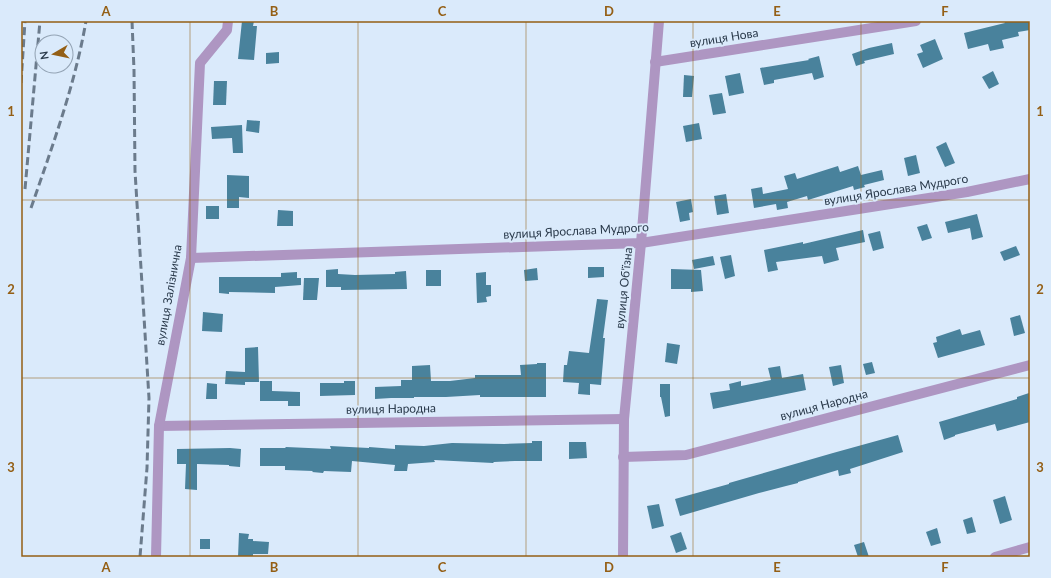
<svg xmlns="http://www.w3.org/2000/svg" width="1051" height="578" font-family="Lato,sans-serif">
<style>
.building{fill:#49829c}
.lines{fill:none;stroke-linecap:round;stroke-linejoin:round}
.minor{stroke:#ae96c2;stroke-width:10}
.rail{stroke:#6b7b8c;stroke-width:3;stroke-dasharray:8 4;stroke-linecap:butt}
.grid{fill:none;stroke:#945f15;stroke-width:1;stroke-opacity:0.55}
.labels{text-anchor:middle;stroke-width:4;stroke-linejoin:round;paint-order:stroke}
.street-label{font-size:12px;fill:#29394a;stroke:#daeafb}
.neatline{fill:none;stroke:#945f15;stroke-width:1.5}
.grid-label{font-size:13px;text-anchor:middle;font-weight:bold;fill:#945f15}
</style>
<rect width="100%" height="100%" fill="#daeafb"/>
<g class="building">
<path d="M 242,21 L 254,21 L 253,26 L 257,26 L 254,60 L 238,59 Z"/>
<path d="M 1004,21 L 1030,21 L 1030,30 L 1018,32 L 1019,36 L 1002,40 L 1004,48 L 990,51 L 988,44 L 968,49 L 964,33 L 1005,23 Z"/>
<path d="M 935,39 L 943,59 L 923,68 L 917,54 L 923,52 L 920,45 Z"/>
<path d="M 892,43 L 894,54 L 864,61 L 865,63 L 856,66 L 852,54 L 869,48 Z"/>
<path d="M 279,52 L 279,63 L 266,64 L 266,53 Z"/>
<path d="M 819,56 L 824,77 L 814,80 L 812,73 L 774,80 L 774,83 L 764,85 L 760,68 L 809,60 L 808,59 Z"/>
<path d="M 993,71 L 999,84 L 989,89 L 982,77 Z"/>
<path d="M 740,73 L 744,93 L 729,96 L 725,76 Z"/>
<path d="M 684,75 L 694,76 L 692,97 L 683,97 Z"/>
<path d="M 214,81 L 227,81 L 226,105 L 213,105 Z"/>
<path d="M 722,93 L 726,113 L 713,115 L 709,95 Z"/>
<path d="M 247,120 L 260,121 L 259,133 L 246,131 Z"/>
<path d="M 699,123 L 702,139 L 686,142 L 683,126 Z"/>
<path d="M 242,125 L 243,153 L 233,153 L 232,138 L 212,139 L 211,127 Z"/>
<path d="M 946,142 L 955,163 L 945,167 L 936,147 Z"/>
<path d="M 916,155 L 920,173 L 908,176 L 904,158 Z"/>
<path d="M 838,166 L 840,172 L 858,166 L 861,175 L 882,170 L 884,180 L 864,185 L 865,187 L 854,190 L 853,186 L 808,200 L 807,196 L 787,202 L 788,208 L 777,210 L 776,204 L 754,208 L 751,189 L 762,187 L 763,194 L 788,189 L 784,176 L 795,173 L 797,179 Z"/>
<path d="M 227,175 L 249,176 L 249,198 L 239,197 L 239,208 L 227,208 Z"/>
<path d="M 726,194 L 729,213 L 717,215 L 714,196 Z"/>
<path d="M 691,199 L 693,212 L 689,213 L 690,220 L 680,222 L 676,202 Z"/>
<rect x="206" y="206" width="13" height="13"/>
<path d="M 278,210 L 293,211 L 293,226 L 277,226 Z"/>
<path d="M 977,214 L 983,237 L 972,240 L 970,228 L 948,233 L 945,222 Z"/>
<path d="M 927,224 L 932,238 L 922,241 L 917,227 Z"/>
<path d="M 863,230 L 865,242 L 836,248 L 839,260 L 824,264 L 822,256 L 776,262 L 778,270 L 768,272 L 764,250 L 803,242 L 803,244 Z"/>
<path d="M 880,231 L 884,248 L 873,251 L 868,234 Z"/>
<path d="M 1016,246 L 1020,255 L 1004,261 L 1000,252 Z"/>
<path d="M 731,255 L 735,276 L 725,279 L 720,257 Z"/>
<path d="M 713,256 L 715,265 L 694,269 L 692,260 Z"/>
<path d="M 588,267 L 604,267 L 604,277 L 588,278 Z"/>
<path d="M 537,268 L 538,280 L 525,281 L 524,270 Z"/>
<path d="M 338,269 L 338,274 L 355,275 L 395,274 L 395,272 L 406,271 L 407,289 L 341,290 L 341,287 L 326,287 L 326,270 Z"/>
<path d="M 671,269 L 701,270 L 703,291 L 691,292 L 691,289 L 671,289 Z"/>
<rect x="426" y="270" width="15" height="16"/>
<path d="M 297,272 L 297,278 L 301,278 L 301,285 L 275,287 L 275,293 L 229,292 L 229,294 L 219,293 L 219,277 L 281,277 L 281,273 Z"/>
<path d="M 486,272 L 486,285 L 491,285 L 491,296 L 486,297 L 487,302 L 477,303 L 476,273 Z"/>
<path d="M 304,278 L 319,278 L 317,300 L 303,300 Z"/>
<path d="M 597,299 L 608,300 L 603,338 L 605,338 L 601,385 L 590,384 L 590,395 L 578,394 L 579,383 L 563,382 L 564,365 L 567,365 L 569,351 L 589,353 Z"/>
<path d="M 203,312 L 223,314 L 222,332 L 202,331 Z"/>
<path d="M 1020,315 L 1025,333 L 1014,336 L 1010,318 Z"/>
<path d="M 960,329 L 962,335 L 980,330 L 985,345 L 938,358 L 933,343 L 937,342 L 936,337 Z"/>
<path d="M 667,343 L 680,345 L 677,364 L 665,362 Z"/>
<path d="M 258,347 L 259,382 L 245,382 L 245,385 L 225,384 L 226,371 L 245,372 L 245,348 Z"/>
<path d="M 872,362 L 875,373 L 866,375 L 863,364 Z"/>
<path d="M 537,363 L 546,363 L 546,397 L 480,397 L 480,395 L 446,397 L 414,397 L 414,398 L 391,398 L 375,399 L 375,387 L 401,386 L 401,380 L 412,380 L 412,366 L 430,365 L 431,381 L 450,381 L 475,378 L 475,375 L 521,375 L 520,365 L 537,364 Z"/>
<path d="M 841,365 L 844,383 L 833,386 L 829,367 Z"/>
<path d="M 780,366 L 782,378 L 803,374 L 806,390 L 713,409 L 710,393 L 730,390 L 729,384 L 741,381 L 741,386 L 771,380 L 768,368 Z"/>
<path d="M 260,381 L 272,381 L 272,391 L 300,392 L 300,406 L 288,406 L 288,401 L 260,401 Z"/>
<path d="M 344,381 L 355,381 L 355,395 L 320,396 L 320,383 L 344,383 Z"/>
<path d="M 207,383 L 217,384 L 217,399 L 206,399 Z"/>
<path d="M 660,384 L 670,384 L 670,416 L 665,417 L 661,397 L 660,397 Z"/>
<path d="M 1029,393 L 1030,398 L 1030,422 L 997,431 L 995,424 L 955,435 L 955,436 L 944,440 L 939,422 L 1017,399 L 1017,397 Z"/>
<path d="M 898,435 L 903,452 L 850,469 L 851,473 L 839,476 L 838,470 L 798,482 L 798,483 L 786,486 L 759,493 L 680,516 L 675,499 L 729,484 L 729,483 L 833,453 Z"/>
<path d="M 532,441 L 542,441 L 542,461 L 515,461 L 494,462 L 493,463 L 434,460 L 435,462 L 408,464 L 407,471 L 394,471 L 395,465 L 352,461 L 351,472 L 324,471 L 323,473 L 312,472 L 313,471 L 285,470 L 285,466 L 260,466 L 260,448 L 285,448 L 286,447 L 331,449 L 330,446 L 369,448 L 369,447 L 395,449 L 395,445 L 424,446 L 452,443 L 504,444 L 532,443 Z"/>
<path d="M 569,442 L 586,442 L 587,458 L 569,459 Z"/>
<path d="M 230,448 L 241,449 L 240,467 L 229,466 L 229,465 L 197,464 L 197,490 L 185,489 L 186,464 L 177,464 L 177,449 Z"/>
<path d="M 1005,496 L 1012,520 L 1000,524 L 993,500 Z"/>
<path d="M 659,504 L 664,526 L 652,529 L 647,506 Z"/>
<path d="M 972,517 L 976,532 L 967,534 L 963,520 Z"/>
<path d="M 937,528 L 941,543 L 931,546 L 926,532 Z"/>
<path d="M 681,532 L 687,549 L 676,553 L 670,536 Z"/>
<path d="M 239,533 L 249,534 L 248,539 L 253,539 L 253,541 L 269,542 L 268,554 L 253,554 L 253,557 L 238,557 Z"/>
<rect x="200" y="539" width="10" height="10"/>
<path d="M 864,542 L 869,557 L 858,557 L 854,545 Z"/>
</g>
<g class="lines">
<g class="minor">
<path d="M 655,62 L 916,21"/>
<path d="M 191,258 L 641,243 L 967,192 L 1030,179"/>
<path d="M 159,426 L 624,419"/>
<path d="M 623,457 L 686,455 L 1030,365"/>
<path d="M 156,557 L 159,426 L 191,258 L 200,63 L 227,30 L 228,21"/>
<path d="M 623,557 L 624,419 L 641,243 L 659,21"/>
<path d="M 995,557 L 1030,547"/>
</g>
<g class="rail">
<path d="M 132,21 L 134,70 L 135,171 L 149,398 L 147,468 L 140,557"/>
<path d="M 21,83 L 25,21"/>
<path d="M 25,189 L 40,21"/>
<path d="M 31,208 C 52,147 75,85 86,21"/>
</g>
</g>
<path class="grid" d="M 190,21 L 190,557M 358,21 L 358,557M 526,21 L 526,557M 693,21 L 693,557M 861,21 L 861,557M 21,200 L 1030,200M 21,378 L 1030,378"/>
<g class="labels">
<g class="street-label">
<text transform="translate(724 38) rotate(-9)" y="4">вулиця Нова</text>
<text transform="translate(896 190) rotate(-9)" y="4">вулиця Ярослава Мудрого</text>
<text transform="translate(576 231) rotate(-3)" y="4">вулиця Ярослава Мудрого</text>
<text transform="translate(624 288) rotate(-84)" y="4">вулиця Об'їзна</text>
<text transform="translate(169 295) rotate(-80)" y="4">вулиця Залізнична</text>
<text transform="translate(824 405) rotate(-15)" y="4">вулиця Народна</text>
<text transform="translate(391 409) rotate(-1)" y="4">вулиця Народна</text>
</g>
</g>
<rect width="1051" height="578" fill="none" stroke="#daeafb" stroke-width="44"/>
<g transform="translate(54 54) rotate(261)"><circle r="19" fill="#daeafb" stroke="#93a3b4"/>
<path d="M0-3L7 15L0 10L-7 15Z" fill="#945f15"/>
<text y="-6" font-size="11" font-weight="bold" text-anchor="middle" fill="#29394a">N</text>
</g>
<rect x="22" y="22" width="1007" height="534" class="neatline"/>
<g class="grid-label">
<text x="106" y="16">A</text>
<text x="274" y="16">B</text>
<text x="442" y="16">C</text>
<text x="609" y="16">D</text>
<text x="777" y="16">E</text>
<text x="945" y="16">F</text>
<text x="11" y="116">1</text>
<text x="1040" y="116">1</text>
<text x="11" y="294">2</text>
<text x="1040" y="294">2</text>
<text x="11" y="472">3</text>
<text x="1040" y="472">3</text>
<text x="106" y="572">A</text>
<text x="274" y="572">B</text>
<text x="442" y="572">C</text>
<text x="609" y="572">D</text>
<text x="777" y="572">E</text>
<text x="945" y="572">F</text>
</g>
</svg>
